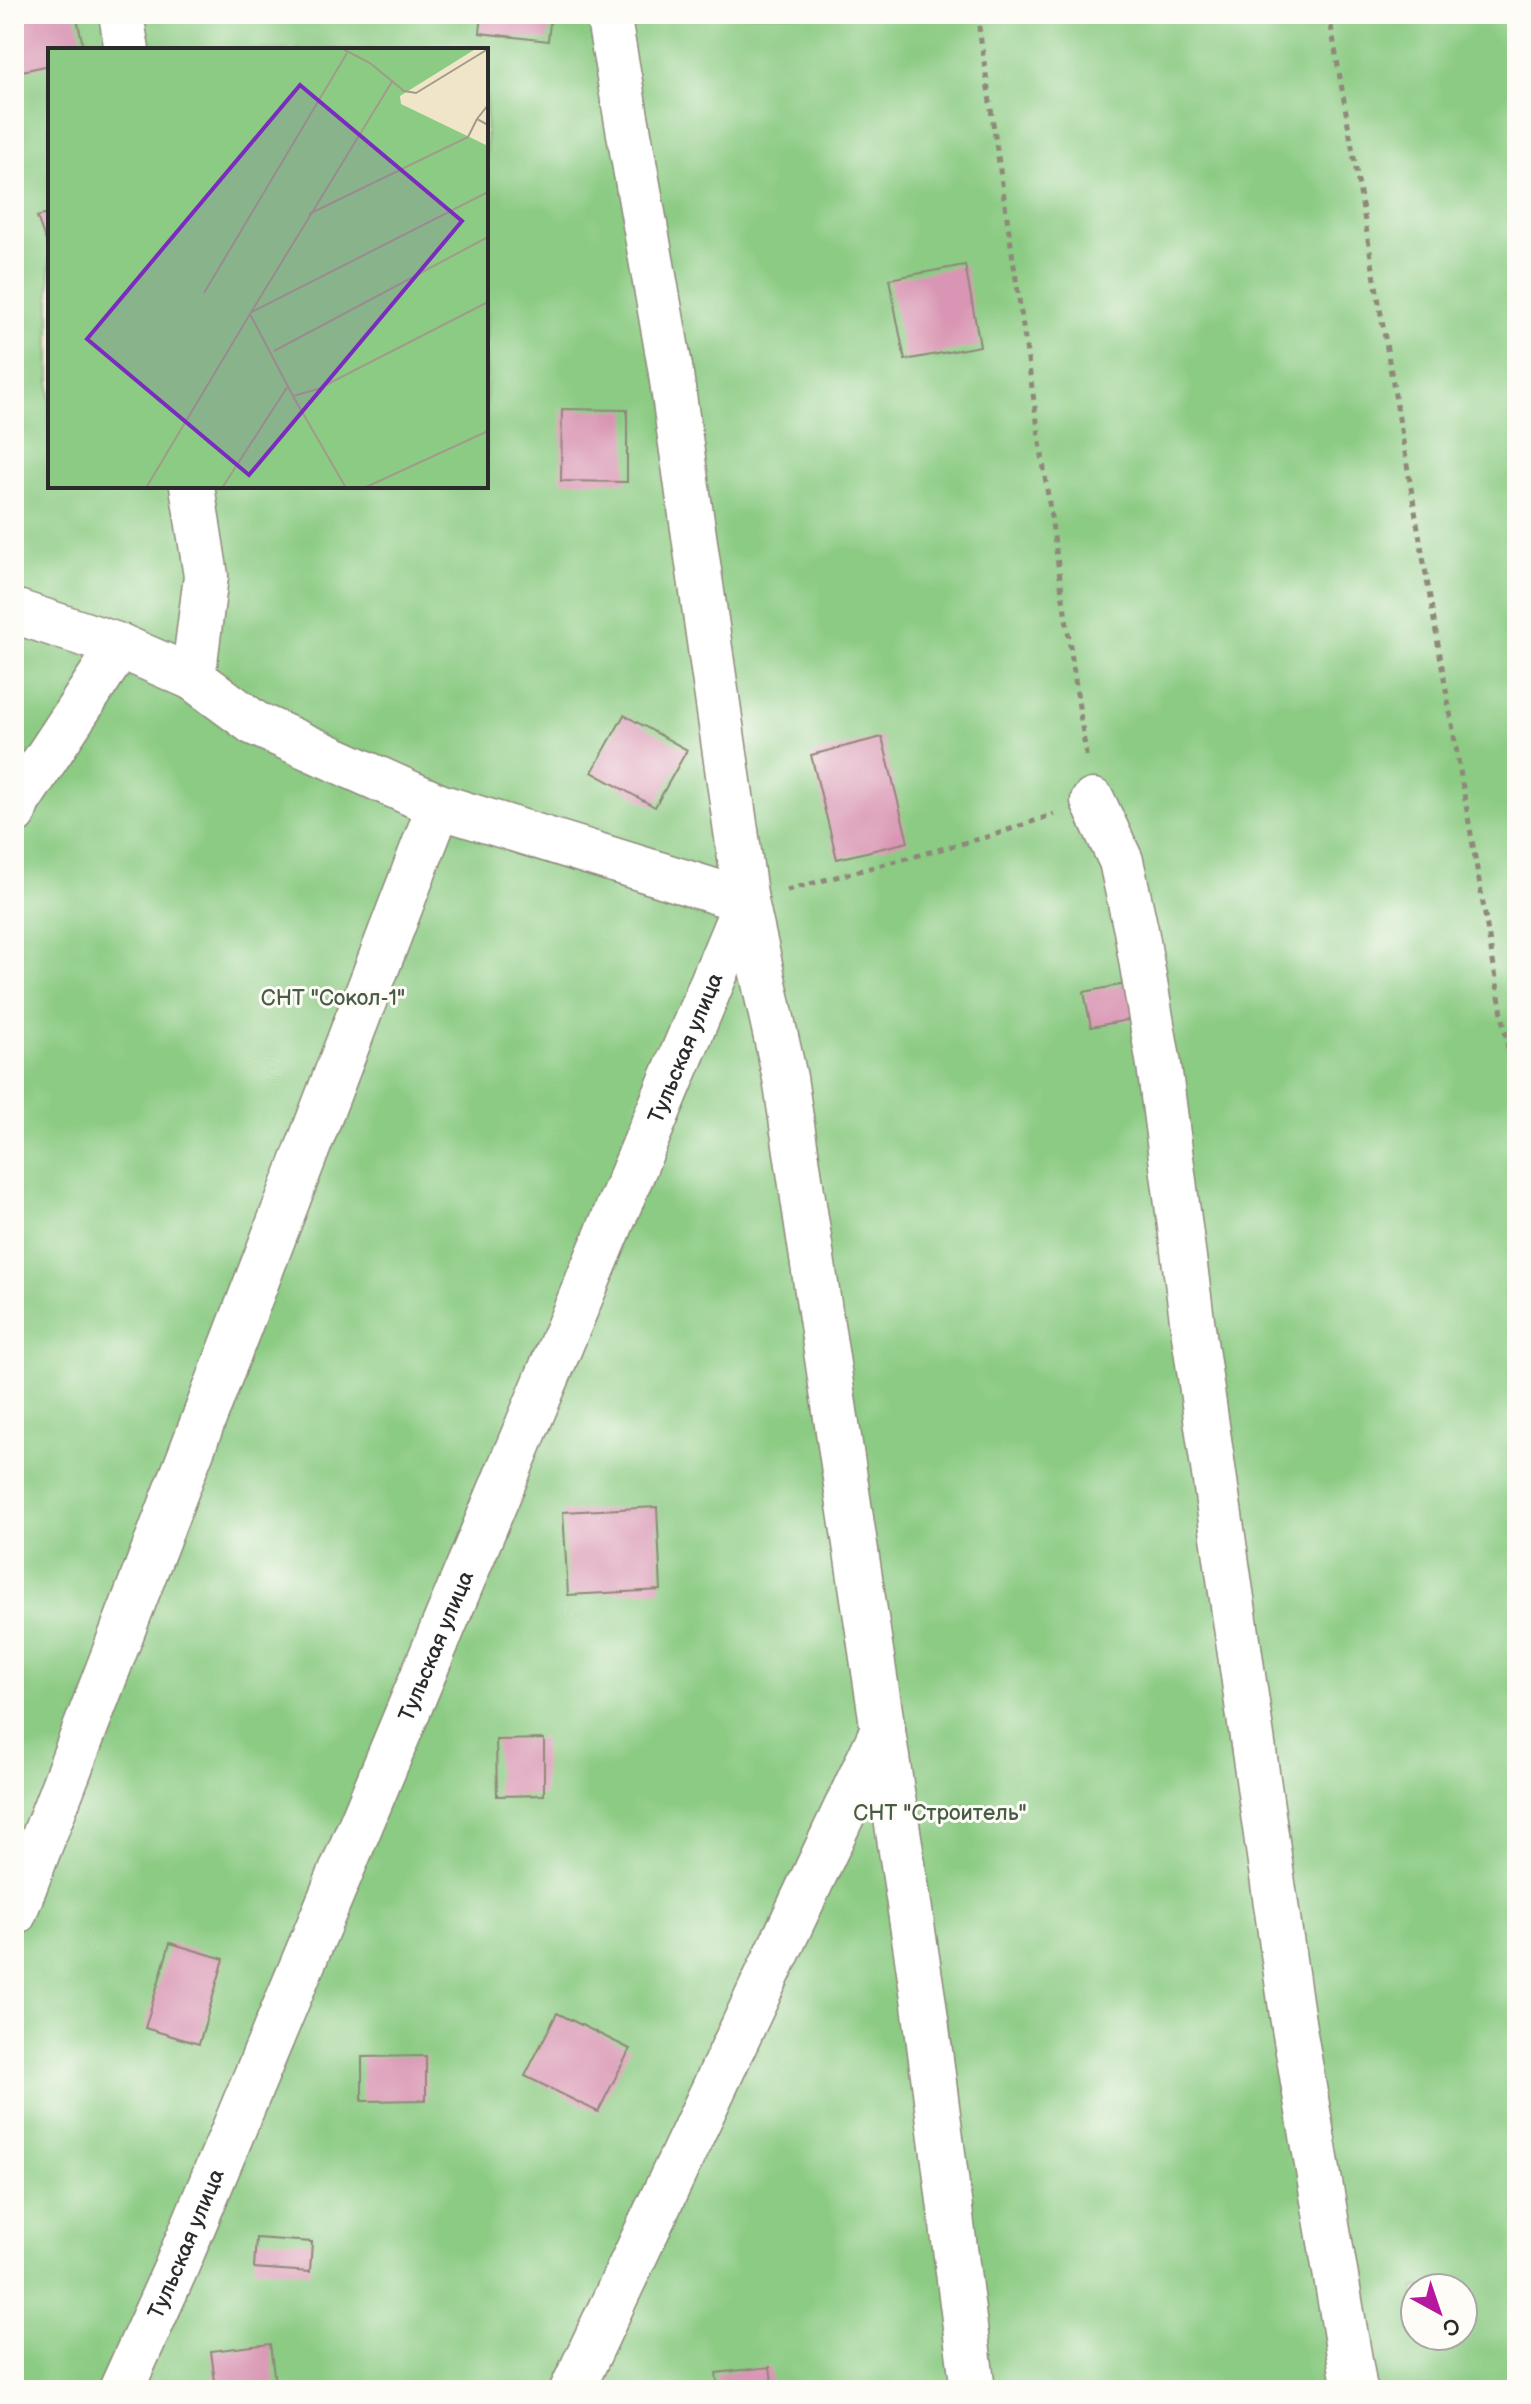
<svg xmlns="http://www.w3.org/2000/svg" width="1531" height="2404" font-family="'Balsamiq Sans',sans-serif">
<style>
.green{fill:#8bcb83;stroke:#5b7b57;stroke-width:2;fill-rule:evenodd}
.building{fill:#d996b4}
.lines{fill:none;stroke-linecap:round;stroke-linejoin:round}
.street-casing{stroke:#8e887a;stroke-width:47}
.path{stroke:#8e887a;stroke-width:5;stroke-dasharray:6 6;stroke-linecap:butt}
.street{stroke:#fff;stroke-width:44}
.labels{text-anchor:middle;stroke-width:6;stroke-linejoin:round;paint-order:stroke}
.park-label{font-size:22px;fill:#485b45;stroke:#fdfcf7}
.street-label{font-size:22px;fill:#2b2b2b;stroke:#fdfcf7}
.inset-road{fill:none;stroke:#a19b8a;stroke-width:2}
.view{fill:#7b2cbf;fill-opacity:0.15;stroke:#7b2cbf;stroke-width:4}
.inset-edge{fill:none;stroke:#2b2b2b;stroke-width:4}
</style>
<rect width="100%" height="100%" fill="#fdfcf7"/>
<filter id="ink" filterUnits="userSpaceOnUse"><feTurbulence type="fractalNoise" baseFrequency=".0125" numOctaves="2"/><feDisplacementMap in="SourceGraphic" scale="16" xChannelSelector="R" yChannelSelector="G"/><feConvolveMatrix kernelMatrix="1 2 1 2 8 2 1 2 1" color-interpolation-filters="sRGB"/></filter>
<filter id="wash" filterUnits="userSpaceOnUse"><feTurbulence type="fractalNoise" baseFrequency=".006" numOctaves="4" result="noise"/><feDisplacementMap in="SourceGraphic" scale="32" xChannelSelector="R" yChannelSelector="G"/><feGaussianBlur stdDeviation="1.8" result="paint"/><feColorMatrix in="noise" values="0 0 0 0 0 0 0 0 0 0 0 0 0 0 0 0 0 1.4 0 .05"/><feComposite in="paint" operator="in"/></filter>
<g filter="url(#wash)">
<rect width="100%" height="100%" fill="#f0e5c9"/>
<path class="green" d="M 14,14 L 1517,14 L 1517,2390 L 14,2390 ZM 50,50 L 486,50 L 486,486 L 50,486 ZM 1415,2288 L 1463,2288 L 1463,2336 L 1415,2336 Z"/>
<g id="blocks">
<g class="building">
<path d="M 41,14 L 76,14 L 84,50 L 50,50 L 50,65 L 22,71 L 14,35 L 14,20 Z"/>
<path d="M 482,14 L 551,14 L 548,41 L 480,33 Z"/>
<path d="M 50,213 L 50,252 L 37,217 Z"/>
<path d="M 965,265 L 980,346 L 905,360 L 889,279 Z"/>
<path d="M 562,409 L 627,410 L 627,482 L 561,481 Z"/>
<path d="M 624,715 L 687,750 L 655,807 L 592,772 Z"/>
<path d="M 882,737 L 908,842 L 837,859 L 811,755 Z"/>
<path d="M 1136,982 L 1143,1017 L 1091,1027 L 1084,992 Z"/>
<path d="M 657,1507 L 661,1590 L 568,1595 L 563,1512 Z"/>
<path d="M 544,1739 L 544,1795 L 497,1796 L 496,1740 Z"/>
<path d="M 170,1943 L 224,1959 L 199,2044 L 145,2028 Z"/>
<path d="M 557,2013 L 630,2049 L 598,2112 L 525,2076 Z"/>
<path d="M 426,2056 L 426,2100 L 362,2101 L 362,2057 Z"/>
<path d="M 256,2238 L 312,2242 L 310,2272 L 254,2268 Z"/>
<path d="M 270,2344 L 276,2390 L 216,2390 L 211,2351 Z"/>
<path d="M 770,2367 L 773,2390 L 718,2390 L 716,2373 Z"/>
</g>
</g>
</g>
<g filter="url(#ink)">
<use href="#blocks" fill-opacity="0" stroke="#8e887a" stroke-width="2"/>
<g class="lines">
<defs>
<g id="street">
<path d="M 121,14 L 127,50"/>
<path d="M 192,486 L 206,576 L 193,678"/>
<path d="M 14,611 L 120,646 L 18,801 L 14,812"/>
<path d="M 120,646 L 193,678 L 254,723 L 439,806 L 746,901 L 670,367 L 608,14"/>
<path d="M 1093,801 L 1121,861 L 1136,930 L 1159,1065 L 1194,1335 L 1293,2022 L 1355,2390"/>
<path d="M 746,901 L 785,1078 L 924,2004 L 973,2390"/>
<path d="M 14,1914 L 439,806"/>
<path id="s1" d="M 121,2390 L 175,2270 L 746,901"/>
<path d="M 572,2390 L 883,1729"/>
</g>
</defs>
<use href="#street" class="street-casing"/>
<g class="path">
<path d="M 977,14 L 1087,761"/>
<path d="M 1329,14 L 1517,1100"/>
<path d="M 787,890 L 994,835 L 1054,814"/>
</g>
<use href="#street" class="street"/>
</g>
</g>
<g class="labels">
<g class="park-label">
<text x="333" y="1005">СНТ "Сокол-1"</text>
<text x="940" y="1820">СНТ "Строитель"</text>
</g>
<g class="street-label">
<text dy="8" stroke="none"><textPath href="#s1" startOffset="1456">Тульская улица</textPath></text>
<text dy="8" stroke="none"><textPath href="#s1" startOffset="808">Тульская улица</textPath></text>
<text dy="8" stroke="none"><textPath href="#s1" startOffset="160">Тульская улица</textPath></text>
</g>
</g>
<g transform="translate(48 48)">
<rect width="440" height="440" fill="#f0e5c9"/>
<path d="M 0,0 L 429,0 L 352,48 L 353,56 L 440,98 L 440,440 L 0,440 Z" fill="#8bcb83"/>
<path class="inset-road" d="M 293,0 L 322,15 L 356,43 L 368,45 L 440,1M 440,57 L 429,71 L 440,77M 261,166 L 420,89 L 429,71M 156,245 L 299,5M 202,265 L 440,144M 202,266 L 345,32M 226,303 L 440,189M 98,440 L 202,266 L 245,348M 174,440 L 240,338M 298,440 L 245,348 L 270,341 L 440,254M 316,440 L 440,383"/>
<path class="view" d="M 252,37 L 414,173 L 201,427 L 39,291 Z"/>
<rect width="440" height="440" class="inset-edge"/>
</g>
<rect width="1531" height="2404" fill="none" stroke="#fdfcf7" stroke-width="48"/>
<g transform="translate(1439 2312) rotate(140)"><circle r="38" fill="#fdfcf7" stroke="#a9a8a5" stroke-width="2"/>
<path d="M0-6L14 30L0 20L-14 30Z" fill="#b5179e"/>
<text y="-12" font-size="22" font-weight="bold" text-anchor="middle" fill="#2b2b2b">С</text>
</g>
</svg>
